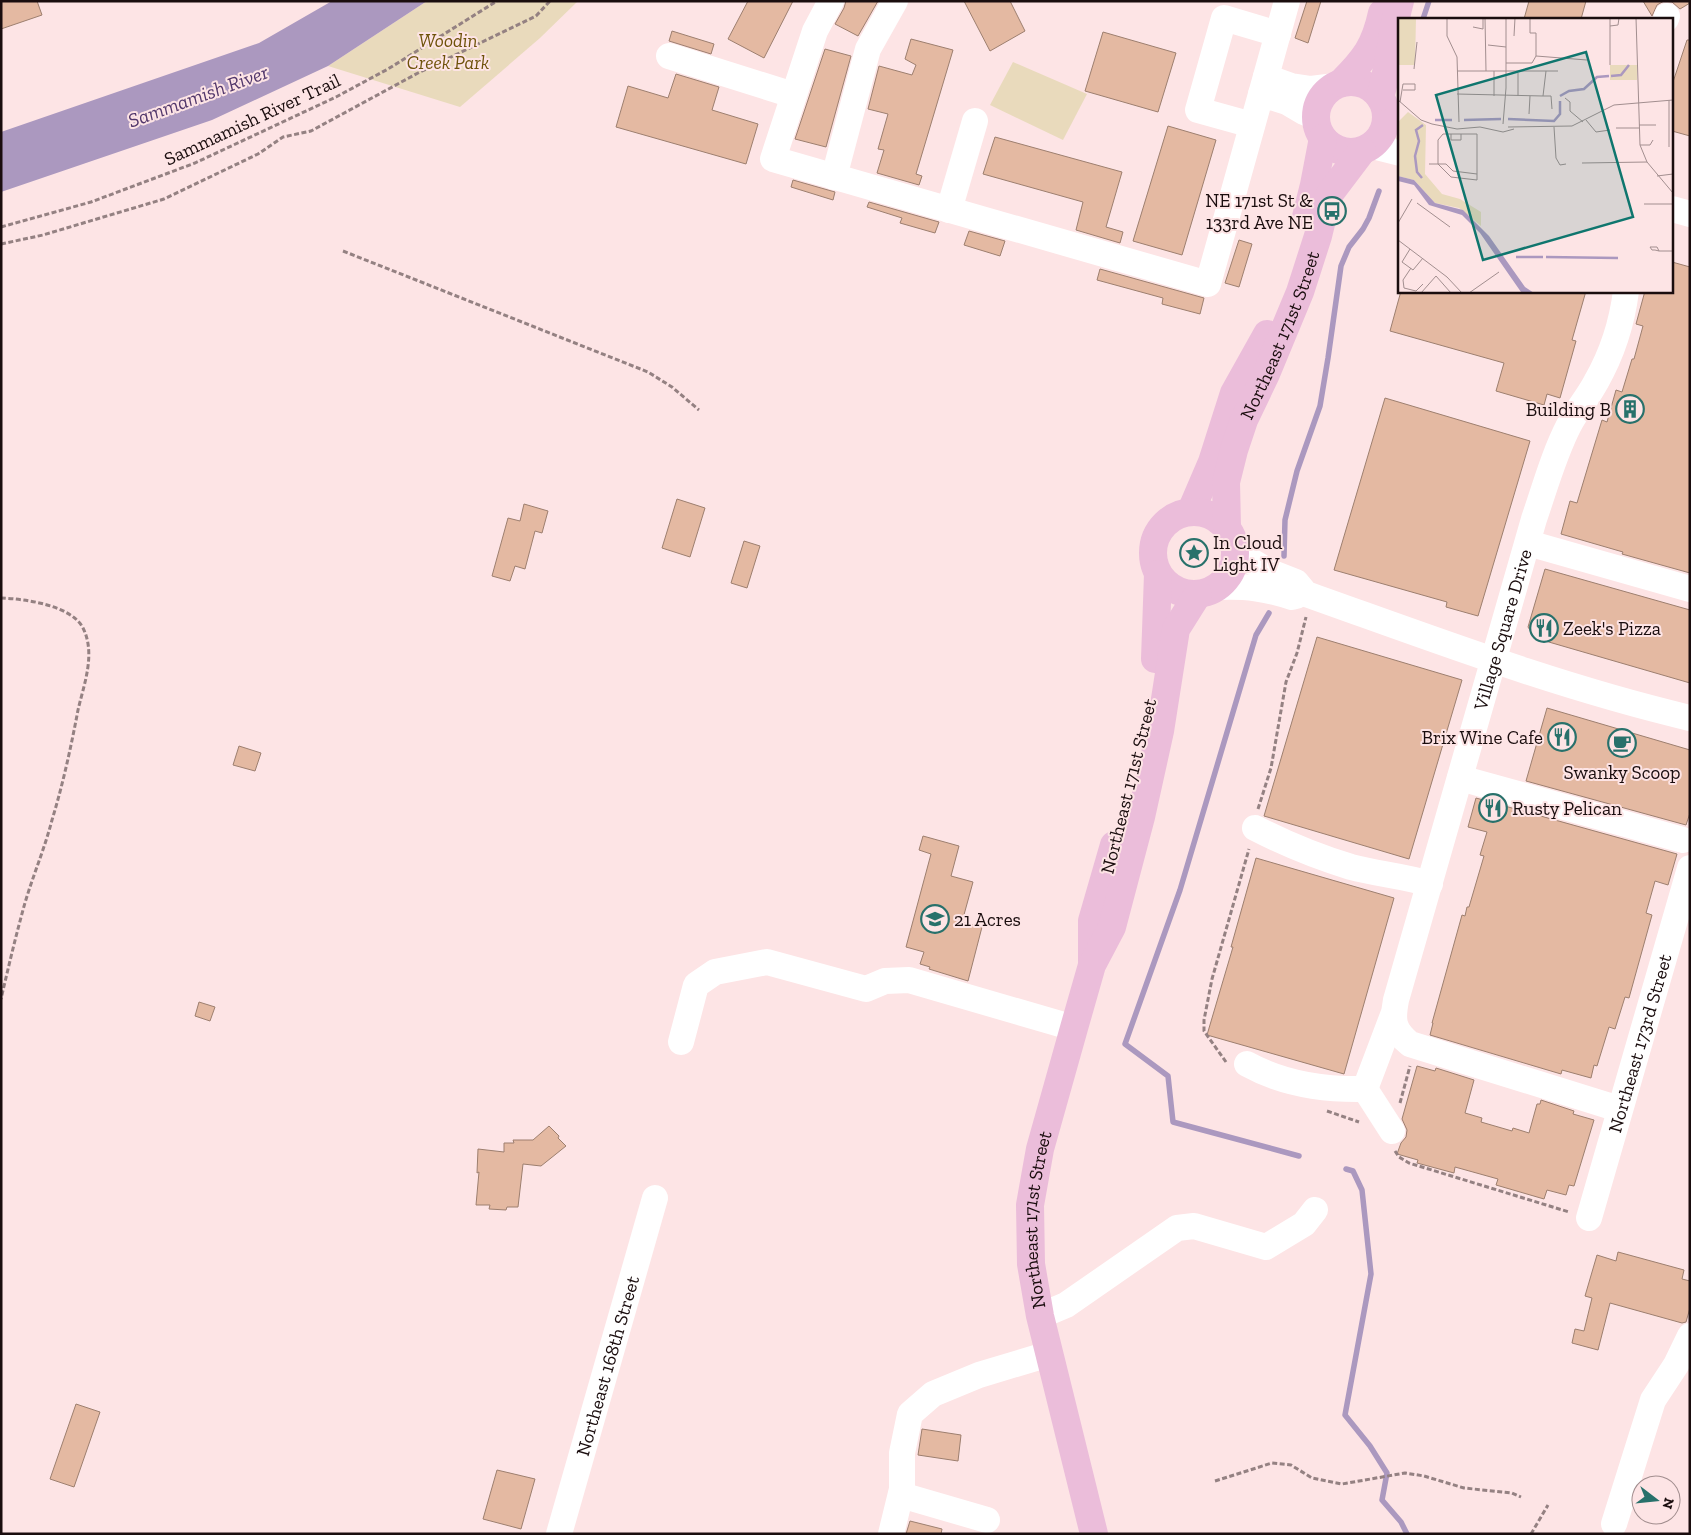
<svg xmlns="http://www.w3.org/2000/svg" width="1691" height="1535" font-family="'Zilla Slab',serif">
<style>
.green{fill:#e9dabc}
.water{fill:#ab98bf}
.lines{fill:none;stroke-linecap:round;stroke-linejoin:round}
.stream{stroke:#ab98bf;stroke-width:5.5}
.building{fill:#e4b9a2;stroke:#9d7f6f}
.path{stroke:#948182;stroke-width:3;stroke-dasharray:5 2.5;stroke-linecap:butt}
.minor{stroke:#fff;stroke-width:26}
.major{stroke:#ebbdda;stroke-width:28}
.labels{text-anchor:middle;stroke-width:4;stroke-linejoin:round;paint-order:stroke}
.park-label{font-size:19px;font-style:italic;fill:#6e520a;stroke:#fde4e5}
.street-label{font-size:19px;fill:#1a0d0e;stroke:#fde4e5}
.poi-label{font-size:19px;fill:#1a0d0e;stroke:#fde4e5;text-anchor:start}
.water-label{font-size:20px;font-style:italic;fill:#52376b;stroke:#fde4e5}
.inset-river{fill:none;stroke:#ab98bf;stroke-width:2.5}
.inset-road{fill:none;stroke:#a28e8f;stroke-width:1}
.view{fill:#0f766e;fill-opacity:0.15;stroke:#0f766e;stroke-width:2.5}
.inset-edge{fill:none;stroke:#1a0d0e;stroke-width:2.5}
</style>
<rect width="100%" height="100%" fill="#fde4e5"/>
<g class="green">
<path d="M 427,1 L 578,1 L 540,38 L 460,107 L 328,66 Z"/>
<path d="M 1013,62 L 1087,94 L 1063,140 L 990,105 Z"/>
</g>
<path class="water" d="M 332,1 L 427,1 L 328,66 L 212,120 L 1,192 L 1,132 L 259,43 Z"/>
<g class="lines">
<g class="stream">
<path d="M 1423,19 L 1429,1"/>
<path d="M 1284,556 L 1285,520 L 1297,471 L 1320,406 L 1328,358 L 1341,266 L 1349,247 L 1363,229 L 1369,218 L 1379,191"/>
<path d="M 1269,613 L 1256,635 L 1180,890 L 1125,1044 L 1168,1076 L 1173,1122 L 1299,1156"/>
<path d="M 1346,1169 L 1353,1171 L 1362,1190 L 1371,1274 L 1345,1415 L 1370,1446 L 1387,1473 L 1382,1500 L 1401,1522 L 1407,1534"/>
</g>
</g>
<g class="building">
<path d="M 1,1 L 37,1 L 42,15 L 1,29 Z"/>
<path d="M 748,1 L 793,1 L 764,58 L 728,39 Z"/>
<path d="M 846,1 L 878,1 L 858,36 L 835,24 L 844,8 Z"/>
<path d="M 964,1 L 1010,1 L 1025,31 L 990,51 Z"/>
<path d="M 1307,1 L 1321,1 L 1308,43 L 1295,38 Z"/>
<path d="M 1529,1 L 1586,1 L 1581,19 L 1524,19 Z"/>
<path d="M 1643,1 L 1690,1 L 1690,3 L 1680,9 L 1672,2 L 1664,1 L 1657,5 L 1652,16 Z"/>
<path d="M 672,31 L 714,44 L 711,54 L 669,41 Z"/>
<path d="M 1103,32 L 1176,53 L 1158,112 L 1085,91 Z"/>
<path d="M 911,39 L 953,50 L 916,174 L 922,176 L 919,185 L 877,173 L 884,150 L 878,149 L 888,114 L 868,109 L 879,66 L 912,75 L 916,65 L 905,59 Z"/>
<path d="M 1687,40 L 1690,40 L 1690,136 L 1672,131 L 1672,85 Z"/>
<path d="M 825,49 L 851,56 L 826,147 L 795,139 Z"/>
<path d="M 676,74 L 719,87 L 712,110 L 758,124 L 746,164 L 616,127 L 628,86 L 668,98 Z"/>
<path d="M 1168,126 L 1216,140 L 1182,255 L 1133,241 Z"/>
<path d="M 995,137 L 1122,172 L 1106,227 L 1123,232 L 1120,243 L 1076,230 L 1083,202 L 983,174 Z"/>
<path d="M 793,180 L 835,192 L 833,200 L 791,187 Z"/>
<path d="M 869,202 L 939,222 L 935,233 L 900,223 L 902,218 L 867,207 Z"/>
<path d="M 969,231 L 1005,241 L 1000,256 L 964,245 Z"/>
<path d="M 1239,240 L 1252,244 L 1239,287 L 1225,283 Z"/>
<path d="M 1672,262 L 1690,267 L 1690,573 L 1622,554 L 1623,552 L 1561,534 L 1570,501 L 1577,503 L 1602,420 L 1607,422 L 1616,390 L 1622,392 L 1632,359 L 1634,359 L 1643,326 L 1636,324 L 1645,291 L 1672,291 Z"/>
<path d="M 1100,269 L 1204,298 L 1200,314 L 1162,304 L 1163,298 L 1097,280 Z"/>
<path d="M 1401,291 L 1586,291 L 1572,340 L 1576,341 L 1560,398 L 1547,394 L 1544,405 L 1496,391 L 1504,363 L 1390,331 Z"/>
<path d="M 1385,398 L 1530,441 L 1478,616 L 1446,607 L 1447,602 L 1334,570 Z"/>
<path d="M 677,499 L 705,508 L 690,557 L 662,548 Z"/>
<path d="M 524,504 L 548,511 L 542,533 L 535,531 L 525,569 L 515,566 L 510,581 L 492,576 L 508,518 L 520,521 Z"/>
<path d="M 744,541 L 760,546 L 747,588 L 731,583 Z"/>
<path d="M 1545,569 L 1690,610 L 1690,683 L 1535,638 L 1528,627 Z"/>
<path d="M 1317,637 L 1462,680 L 1409,859 L 1264,816 Z"/>
<path d="M 1547,708 L 1690,750 L 1690,813 L 1686,825 L 1526,781 Z"/>
<path d="M 239,746 L 261,753 L 255,771 L 233,765 Z"/>
<path d="M 1476,798 L 1677,854 L 1668,885 L 1655,881 L 1646,913 L 1652,915 L 1629,998 L 1625,997 L 1615,1029 L 1609,1027 L 1597,1066 L 1594,1065 L 1591,1078 L 1562,1070 L 1561,1074 L 1430,1035 L 1433,1023 L 1432,1023 L 1462,915 L 1465,916 L 1467,907 L 1469,907 L 1484,856 L 1480,855 L 1487,832 L 1468,827 Z"/>
<path d="M 923,836 L 959,846 L 951,876 L 973,882 L 962,922 L 982,927 L 968,981 L 929,969 L 930,967 L 920,964 L 924,952 L 906,947 L 931,854 L 919,850 Z"/>
<path d="M 1256,858 L 1394,898 L 1344,1074 L 1207,1035 L 1233,947 L 1231,947 Z"/>
<path d="M 199,1002 L 215,1007 L 210,1021 L 195,1016 Z"/>
<path d="M 1417,1066 L 1435,1071 L 1436,1068 L 1474,1080 L 1465,1113 L 1482,1118 L 1481,1122 L 1512,1131 L 1513,1128 L 1529,1133 L 1537,1104 L 1540,1104 L 1541,1100 L 1574,1111 L 1573,1114 L 1594,1120 L 1574,1186 L 1569,1185 L 1566,1195 L 1547,1190 L 1544,1199 L 1496,1185 L 1498,1179 L 1455,1167 L 1454,1173 L 1417,1163 L 1418,1160 L 1397,1154 L 1401,1143 L 1406,1137 L 1407,1130 L 1402,1119 Z"/>
<path d="M 549,1126 L 559,1136 L 558,1138 L 566,1146 L 541,1166 L 523,1164 L 518,1207 L 507,1207 L 506,1210 L 489,1209 L 490,1205 L 476,1205 L 479,1172 L 477,1173 L 478,1149 L 504,1152 L 504,1143 L 514,1143 L 513,1140 L 533,1140 Z"/>
<path d="M 1618,1252 L 1684,1270 L 1682,1279 L 1690,1281 L 1690,1308 L 1686,1322 L 1682,1323 L 1610,1303 L 1598,1350 L 1572,1343 L 1575,1329 L 1584,1331 L 1592,1298 L 1585,1296 L 1597,1255 L 1616,1261 Z"/>
<path d="M 76,1404 L 100,1412 L 74,1487 L 50,1479 Z"/>
<path d="M 922,1429 L 961,1435 L 958,1461 L 918,1455 Z"/>
<path d="M 497,1470 L 535,1479 L 521,1529 L 483,1519 Z"/>
<path d="M 910,1521 L 942,1529 L 941,1534 L 906,1534 Z"/>
</g>
<g class="lines">
<g class="path">
<path d="M 1,227 L 91,202 L 195,163 L 336,97 L 388,69 L 497,1"/>
<path d="M 1,244 L 43,235 L 164,199 L 258,154 L 283,137 L 311,131 L 418,73 L 536,16 L 550,1"/>
<path d="M 343,251 L 648,372 L 672,387 L 699,410"/>
<path d="M 1,598 C 25,599 71,605 83,628 C 96,654 84,684 78,710 C 71,747 63,784 52,820 C 44,851 31,880 23,910 C 15,939 8,969 1,999"/>
<path d="M 1258,809 L 1271,768 L 1286,682 L 1297,653 L 1306,617"/>
<path d="M 1226,1062 L 1204,1031 L 1204,1020 L 1212,979 L 1249,849"/>
<path d="M 1400,1103 L 1410,1066"/>
<path d="M 1327,1111 L 1359,1122"/>
<path d="M 1395,1151 L 1399,1157 L 1409,1163 L 1569,1212"/>
<path d="M 1215,1481 L 1272,1463 L 1291,1465 L 1312,1478 L 1342,1484 L 1405,1473 L 1424,1476 L 1464,1488 L 1512,1493 L 1521,1497"/>
<path d="M 1531,1534 L 1548,1505"/>
</g>
<g class="minor">
<path d="M 831,1 L 815,31 L 773,159 L 1208,284 L 1287,1"/>
<path d="M 1666,19 L 1667,16"/>
<path d="M 669,56 L 793,95"/>
<path d="M 1266,77 L 1291,86 L 1311,89 L 1335,86"/>
<path d="M 1261,94 L 1287,102 L 1304,112 L 1316,117"/>
<path d="M 1385,107 L 1400,117"/>
<path d="M 1252,125 L 1198,110 L 1224,18 L 1278,34"/>
<path d="M 1372,146 L 1400,153"/>
<path d="M 834,177 L 868,49 L 895,1"/>
<path d="M 1672,209 L 1690,214"/>
<path d="M 949,210 L 975,121"/>
<path d="M 1528,543 L 1690,589"/>
<path d="M 1236,552 L 1268,571 L 1296,582 L 1306,594 C 1433,639 1559,687 1690,718"/>
<path d="M 1218,587 C 1248,586 1263,588 1292,597 L 1296,596"/>
<path d="M 1460,778 L 1683,840"/>
<path d="M 1255,828 C 1286,844 1318,857 1351,867 C 1377,874 1404,876 1430,884"/>
<path d="M 681,1042 L 696,985 L 715,972 L 767,962 L 866,989 L 885,981 L 909,980 L 1074,1028"/>
<path d="M 1247,1064 C 1283,1084 1324,1090 1365,1089 L 1393,1015"/>
<path d="M 1365,1089 L 1392,1131"/>
<path id="s1" d="M 1619,1109 L 1410,1044 C 1393,1030 1392,1021 1396,1000 L 1534,519 C 1545,487 1554,454 1569,425 C 1577,410 1588,397 1596,382 C 1612,354 1622,323 1626,291"/>
<path id="s2" d="M 1589,1218 L 1690,868"/>
<path d="M 1040,1316 L 1066,1305 L 1177,1228 L 1194,1226 L 1266,1247 L 1304,1224 L 1315,1210"/>
<path d="M 901,1495 L 987,1520"/>
<path d="M 1614,1524 L 1653,1400 L 1676,1365 L 1690,1336"/>
<path id="s3" d="M 559,1534 L 655,1198"/>
<path d="M 891,1534 L 902,1489 L 902,1453 L 910,1414 L 933,1394 L 979,1375 L 1049,1354"/>
</g>
<g class="major">
<circle cx="1351" cy="117" r="35"/>
<path d="M 1341,83 C 1365,59 1375,46 1382,13"/>
<path d="M 1380,97 C 1390,65 1391,33 1400,1"/>
<path d="M 1306,217 L 1314,185 L 1323,138"/>
<path d="M 1191,511 L 1212,462 L 1234,393 L 1267,334"/>
<circle cx="1194" cy="553" r="41"/>
<path id="s4" d="M 1227,527 L 1226,482 L 1234,450 L 1244,420 L 1266,374 L 1300,292 L 1318,236 L 1326,203 L 1331,192 L 1362,151"/>
<path d="M 1155,659 L 1158,574"/>
<path d="M 1092,961 L 1092,921 L 1114,845"/>
<path id="s5" d="M 1094,1534 L 1040,1316 L 1031,1264 L 1030,1205 L 1040,1149 L 1074,1028 L 1092,965 L 1112,927 L 1141,817 L 1160,731 L 1176,629 L 1198,594"/>
</g>
</g>
<defs>
<symbol id="bus-ring" viewBox="-11 -11 22 22"><circle r="9.5" fill="#fde4e5" stroke="#28716b" stroke-width="1.5"/><path d="M-5-6H5V4H4V6H2V4H-2V6H-4V4H-5ZM-3.5-4V0h7V-4ZM-3.5 1.2v1.5H-2V1.2ZM2 1.2v1.5H3.5V1.2Z" fill="#28716b"/></symbol>
<symbol id="building-ring" viewBox="-11 -11 22 22"><circle r="9.5" fill="#fde4e5" stroke="#28716b" stroke-width="1.5"/><path d="M-4-6H4V6H1V3H-1V6H-4ZM-2.5-4.3h1.7v1.8h-1.7ZM.8-4.3h1.7v1.8H.8ZM-2.5-1h1.7V.8h-1.7ZM.8-1h1.7V.8H.8Z" fill="#28716b"/></symbol>
<symbol id="sight-ring" viewBox="-11 -11 22 22"><circle r="9.5" fill="#fde4e5" stroke="#28716b" stroke-width="1.5"/><path d="M0-6L1.8-2.2L6-1.7L2.9 1.2L3.7 5.4L0 3.3L-3.7 5.4L-2.9 1.2L-6-1.7L-1.8-2.2Z" fill="#28716b"/></symbol>
<symbol id="restaurant-ring" viewBox="-11 -11 22 22"><circle r="9.5" fill="#fde4e5" stroke="#28716b" stroke-width="1.5"/><path d="M-5-6h1v4h1v-4h1v4h1v-4h1v5L-1.5 .5V6h-2V.5L-5-1ZM5-6V6H3V1.5H1.5Q1.5-4 5-6Z" fill="#28716b"/></symbol>
<symbol id="cafe-ring" viewBox="-11 -11 22 22"><circle r="9.5" fill="#fde4e5" stroke="#28716b" stroke-width="1.5"/><path d="M-5.5-4.5H6V0H3Q3 3.5 0 3.5H-2.5Q-5.5 3.5-5.5 0ZM3-3.2v2h1.7v-2ZM-6 4.5H4V6H-6Z" fill="#28716b"/></symbol>
<symbol id="school-ring" viewBox="-11 -11 22 22"><circle r="9.5" fill="#fde4e5" stroke="#28716b" stroke-width="1.5"/><path d="M0-5L7-2L0 1L-7-2ZM-4 1L0 2.5L4 1V4Q0 6-4 4Z" fill="#28716b"/></symbol>
</defs>
<g fill-rule="evenodd">
<use href="#bus-ring" x="1316" y="195" width="32" height="32"/>
<use href="#building-ring" x="1614" y="393" width="32" height="32"/>
<use href="#sight-ring" x="1178" y="537" width="32" height="32"/>
<use href="#restaurant-ring" x="1528" y="612" width="32" height="32"/>
<use href="#restaurant-ring" x="1546" y="721" width="32" height="32"/>
<use href="#cafe-ring" x="1606" y="727" width="32" height="32"/>
<use href="#restaurant-ring" x="1477" y="792" width="32" height="32"/>
<use href="#school-ring" x="919" y="903" width="32" height="32"/>
</g>
<g class="labels">
<g class="park-label">
<text x="448" y="47">Woodin<tspan x="448" dy="22">Creek Park</tspan></text>
</g>
<g class="street-label">
<text transform="translate(252 119) rotate(-25)" y="7">Sammamish River Trail</text>
<text dy="7" stroke="none"><textPath href="#s4" startOffset="202">Northeast 171st Street</textPath></text>
<text dy="7" stroke="none"><textPath href="#s1" startOffset="654">Village Square Drive</textPath></text>
<text transform="translate(1128 786) rotate(-76)" y="7">Northeast 171st Street</text>
<text dy="7" stroke="none"><textPath href="#s2" startOffset="182">Northeast 173rd Street</textPath></text>
<text dy="7" stroke="none"><textPath href="#s5" startOffset="322">Northeast 171st Street</textPath></text>
<text dy="7" stroke="none"><textPath href="#s3" startOffset="175">Northeast 168th Street</textPath></text>
</g>
<g class="poi-label">
<text x="1313" y="207" text-anchor="end">NE 171st St &amp;<tspan x="1313" dy="22">133rd Ave NE</tspan></text>
<text x="1611" y="416" text-anchor="end">Building B</text>
<text x="1213" y="549">In Cloud<tspan x="1213" dy="22">Light IV</tspan></text>
<text x="1563" y="635">Zeek's Pizza</text>
<text x="1543" y="744" text-anchor="end">Brix Wine Cafe</text>
<text x="1622" y="779" text-anchor="middle">Swanky Scoop</text>
<text x="1512" y="815">Rusty Pelican</text>
<text x="954" y="926">21 Acres</text>
</g>
<g class="water-label">
<text transform="translate(198 96) rotate(-20)" y="7">Sammamish River</text>
</g>
</g>
<g transform="translate(1398 18)">
<rect width="275" height="275" fill="#fde4e5"/>
<path d="M 0,0 L 18,0 L 17,47 L 0,47 ZM 212,47 L 239,47 L 239,62 L 212,62 ZM 10,94 L 28,107 L 27,156 L 44,176 L 62,181 L 83,194 L 83,208 L 61,190 L 37,185 L 16,162 L 0,158 L 0,104 Z" fill="#e9dabc"/>
<path d="M 0,158 L 16,162 L 37,185 L 65,192 L 91,218 L 127,269 L 136,275 L 123,274 L 82,215 L 64,197 L 31,187 L 16,167 L 0,163 Z" fill="#ab98bf"/>
<path class="inset-river" d="M 213,58 L 223,57 L 231,47M 162,78 L 171,73 L 186,71 L 199,59 L 211,58M 110,101 L 156,103 L 162,96 L 162,83M 37,102 L 54,102M 66,102 L 103,101M 24,160 L 19,154 L 17,138 L 21,123 L 18,112 L 25,107M 118,239 L 145,239M 148,239 L 220,240"/>
<path class="inset-road" d="M 49,0 L 49,18 L 59,39 L 61,104M 87,0 L 88,53M 132,0 L 132,15 L 138,15 L 138,38M 212,0 L 212,47M 238,0 L 242,127 L 249,144 L 275,175M 212,8 L 220,7 L 221,0M 75,9 L 85,11 L 85,0M 116,18 L 117,0M 90,27 L 108,29M 108,45 L 134,45 L 138,38 L 189,42M 16,51 L 19,24M 59,53 L 160,53M 120,55 L 120,78M 59,76 L 145,78 L 148,53M 96,78 L 96,53M 145,78 L 153,78 L 154,91M 167,80 L 172,84 L 172,93 L 185,104M 0,82 L 23,102 L 34,106 L 59,111 L 82,109 L 105,114 L 116,111M 271,82 L 271,129M 2,84 L 5,66 L 17,66 L 17,72 L 5,72M 131,96 L 132,78M 188,102 L 198,114 L 212,112M 105,106 L 108,70 L 108,0M 241,107 L 258,107M 110,109 L 174,108 L 216,87 L 275,82M 156,109 L 158,140 L 162,147 L 168,146M 218,110 L 241,110M 45,116 L 79,116 L 79,162 L 53,159 L 40,146 L 40,122 ZM 53,116 L 53,122 L 63,122 L 63,116M 242,127 L 252,127 L 255,122M 184,145 L 249,144M 31,146 L 48,146 L 55,153 L 79,156M 259,158 L 275,156M 19,185 L 52,209M 246,186 L 275,186M 0,205 L 14,181M 0,222 L 49,259 L 64,275M 12,231 L 4,244 L 15,252 L 25,240M 261,233 L 259,229 L 252,229 L 254,232 L 257,232 L 261,233 L 275,233M 13,250 L 5,262 L 6,270 L 18,273 L 25,266M 23,275 L 38,258 L 53,275M 71,275 L 101,254"/>
<path class="view" d="M 188,34 L 235,199 L 85,242 L 38,77 Z"/>
<rect width="275" height="275" class="inset-edge"/>
</g>
<rect width="1691" height="1535" fill="none" stroke="#1a0d0e" stroke-width="5"/>
<g transform="translate(1656 1500) rotate(106)"><circle r="24" fill="#fde4e5" stroke="#a28e8f"/>
<path d="M0-4L9 19L0 12L-9 19Z" fill="#28716b"/>
<text y="-8" font-size="14" font-weight="bold" text-anchor="middle" fill="#1a0d0e">N</text>
</g>
</svg>
